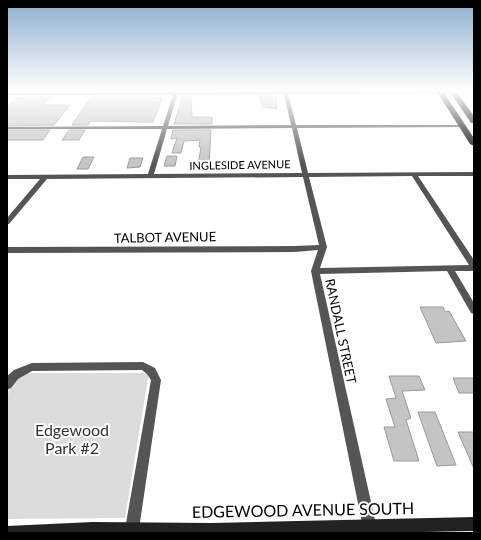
<svg xmlns="http://www.w3.org/2000/svg" width="481" height="540" font-family="Lato,sans-serif">
<style>
.green{fill:#dcdcdc}
.building{fill:#c4c4c4;stroke:#999}
.lines{fill:none;stroke-linecap:round;stroke-linejoin:round}
.street{fill:#555;fill-rule:evenodd}
.secondary{fill:#222;fill-rule:evenodd}
.highway{fill:#000;fill-rule:evenodd}
.rail-casing{stroke:#000;stroke-width:3}
.rail{stroke:#fff;stroke-width:2;stroke-dasharray:5.5;stroke-linecap:butt}
.labels{text-anchor:middle;stroke-width:4;stroke-linejoin:round;paint-order:stroke}
.far-street-label{font-size:11px;fill:#000;stroke:#fff}
.street-label{font-size:13px;fill:#000;stroke:#fff}
.near-park-label{font-size:16px;fill:#333;stroke:#fff}
.near-street-label{font-size:16px;fill:#000;stroke:#fff}
</style>
<rect width="100%" height="100%" fill="#fff"/>
<path class="green" d="M 17,373 L 149,373 L 125,518 L 7,519 L 7,396 Z"/>
<g class="building">
<path d="M 259,96 L 276,96 L 277,109 L 263,107 Z"/>
<path d="M 26,97 L 50,97 L 42,105 L 70,105 L 54,125 L 7,126 L 7,107 L 17,98 Z"/>
<path d="M 91,97 L 151,97 L 162,98 L 153,122 L 91,121 L 88,125 L 72,125 Z"/>
<path d="M 183,97 L 191,97 L 192,117 L 212,117 L 212,124 L 174,124 Z"/>
<path d="M 7,130 L 50,130 L 43,140 L 7,140 Z"/>
<path d="M 69,130 L 85,130 L 79,140 L 62,140 Z"/>
<path d="M 173,130 L 211,130 L 209,165 L 198,165 L 201,147 L 199,147 L 200,140 L 184,141 L 181,153 L 172,153 L 177,138 L 171,139 Z"/>
<path d="M 167,156 L 177,156 L 175,166 L 164,166 Z"/>
<path d="M 83,157 L 94,157 L 88,169 L 77,169 Z"/>
<path d="M 130,158 L 143,158 L 140,167 L 127,168 Z"/>
<path d="M 420,307 L 443,307 L 445,312 L 449,311 L 466,341 L 436,343 Z"/>
<path d="M 389,376 L 419,376 L 425,390 L 402,391 L 411,418 L 406,420 L 419,461 L 394,461 L 384,427 L 395,427 L 386,399 L 396,398 Z"/>
<path d="M 453,378 L 474,378 L 474,393 L 459,393 Z"/>
<path d="M 418,412 L 435,412 L 456,465 L 437,466 Z"/>
<path d="M 458,432 L 474,432 L 474,469 Z"/>
</g>
<g class="lines">
<g class="street">
<path d="M 174,90 L 178,90 L 178,92 L 283,91 L 283,90 L 287,90 L 287,91 L 454,91 L 456,92 L 454,93 L 288,94 L 296,125 L 462,125 L 464,126 L 462,127 L 297,128 L 308,173 L 474,172 L 474,176 L 418,176 L 474,260 L 474,271 L 455,271 L 474,303 L 474,314 L 471,313 L 447,271 L 320,274 L 378,533 L 364,533 L 311,271 L 318,250 L 295,252 L 7,253 L 7,247 L 295,246 L 319,245 L 303,177 L 47,179 L 9,224 L 7,224 L 7,218 L 40,179 L 7,179 L 7,175 L 148,174 L 162,129 L 7,129 L 7,127 L 163,126 L 173,95 L 7,95 L 7,93 L 173,92 ZM 284,94 L 291,125 L 168,126 L 177,95 ZM 292,128 L 302,173 L 154,174 L 167,129 ZM 412,176 L 469,265 L 320,268 L 327,247 L 309,177 Z"/>
<path d="M 143,362 L 155,368 L 161,380 L 139,529 L 137,533 L 127,533 L 125,529 L 151,380 L 147,374 L 142,370 L 32,371 L 18,379 L 11,388 L 7,390 L 7,376 L 14,370 L 32,363 Z"/>
</g>
<path class="secondary" d="M 474,517 L 474,531 L 375,533 L 7,533 L 7,526 L 93,522 L 212,523 Z"/>
<g class="highway">
<path d="M 436,90 L 442,90 L 474,138 L 474,146 L 470,144 Z"/>
<path d="M 449,90 L 455,90 L 474,116 L 474,123 L 471,123 Z"/>
</g>
<defs>
<path id="rail" d="M 470,90 L 474,94"/>
</defs>
<use href="#rail" class="rail-casing"/>
<use href="#rail" class="rail"/>
</g>
<linearGradient id="sky" x2="0" y2="1"><stop stop-color="#8cadcc"/><stop offset="0.55" stop-color="#fff"/><stop offset="1" stop-color="#fff" stop-opacity="0"/></linearGradient>
<rect width="481" height="165" fill="url(#sky)"/>
<g class="labels">
<g class="far-street-label">
<text transform="translate(240 165) rotate(-1)" y="4">INGLESIDE AVENUE</text>
</g>
<g class="street-label">
<text transform="translate(165 237) rotate(-1)" y="5">TALBOT AVENUE</text>
<text transform="translate(341 331) rotate(78)" y="5">RANDALL STREET</text>
</g>
<g class="near-park-label">
<text x="72" y="436">Edgewood<tspan x="72" dy="18">Park #2</tspan></text>
</g>
<g class="near-street-label">
<text transform="translate(303 510) rotate(-1)" y="6">EDGEWOOD AVENUE SOUTH</text>
</g>
</g>
<rect width="481" height="540" fill="none" stroke="#000000" stroke-width="16"/>
</svg>
